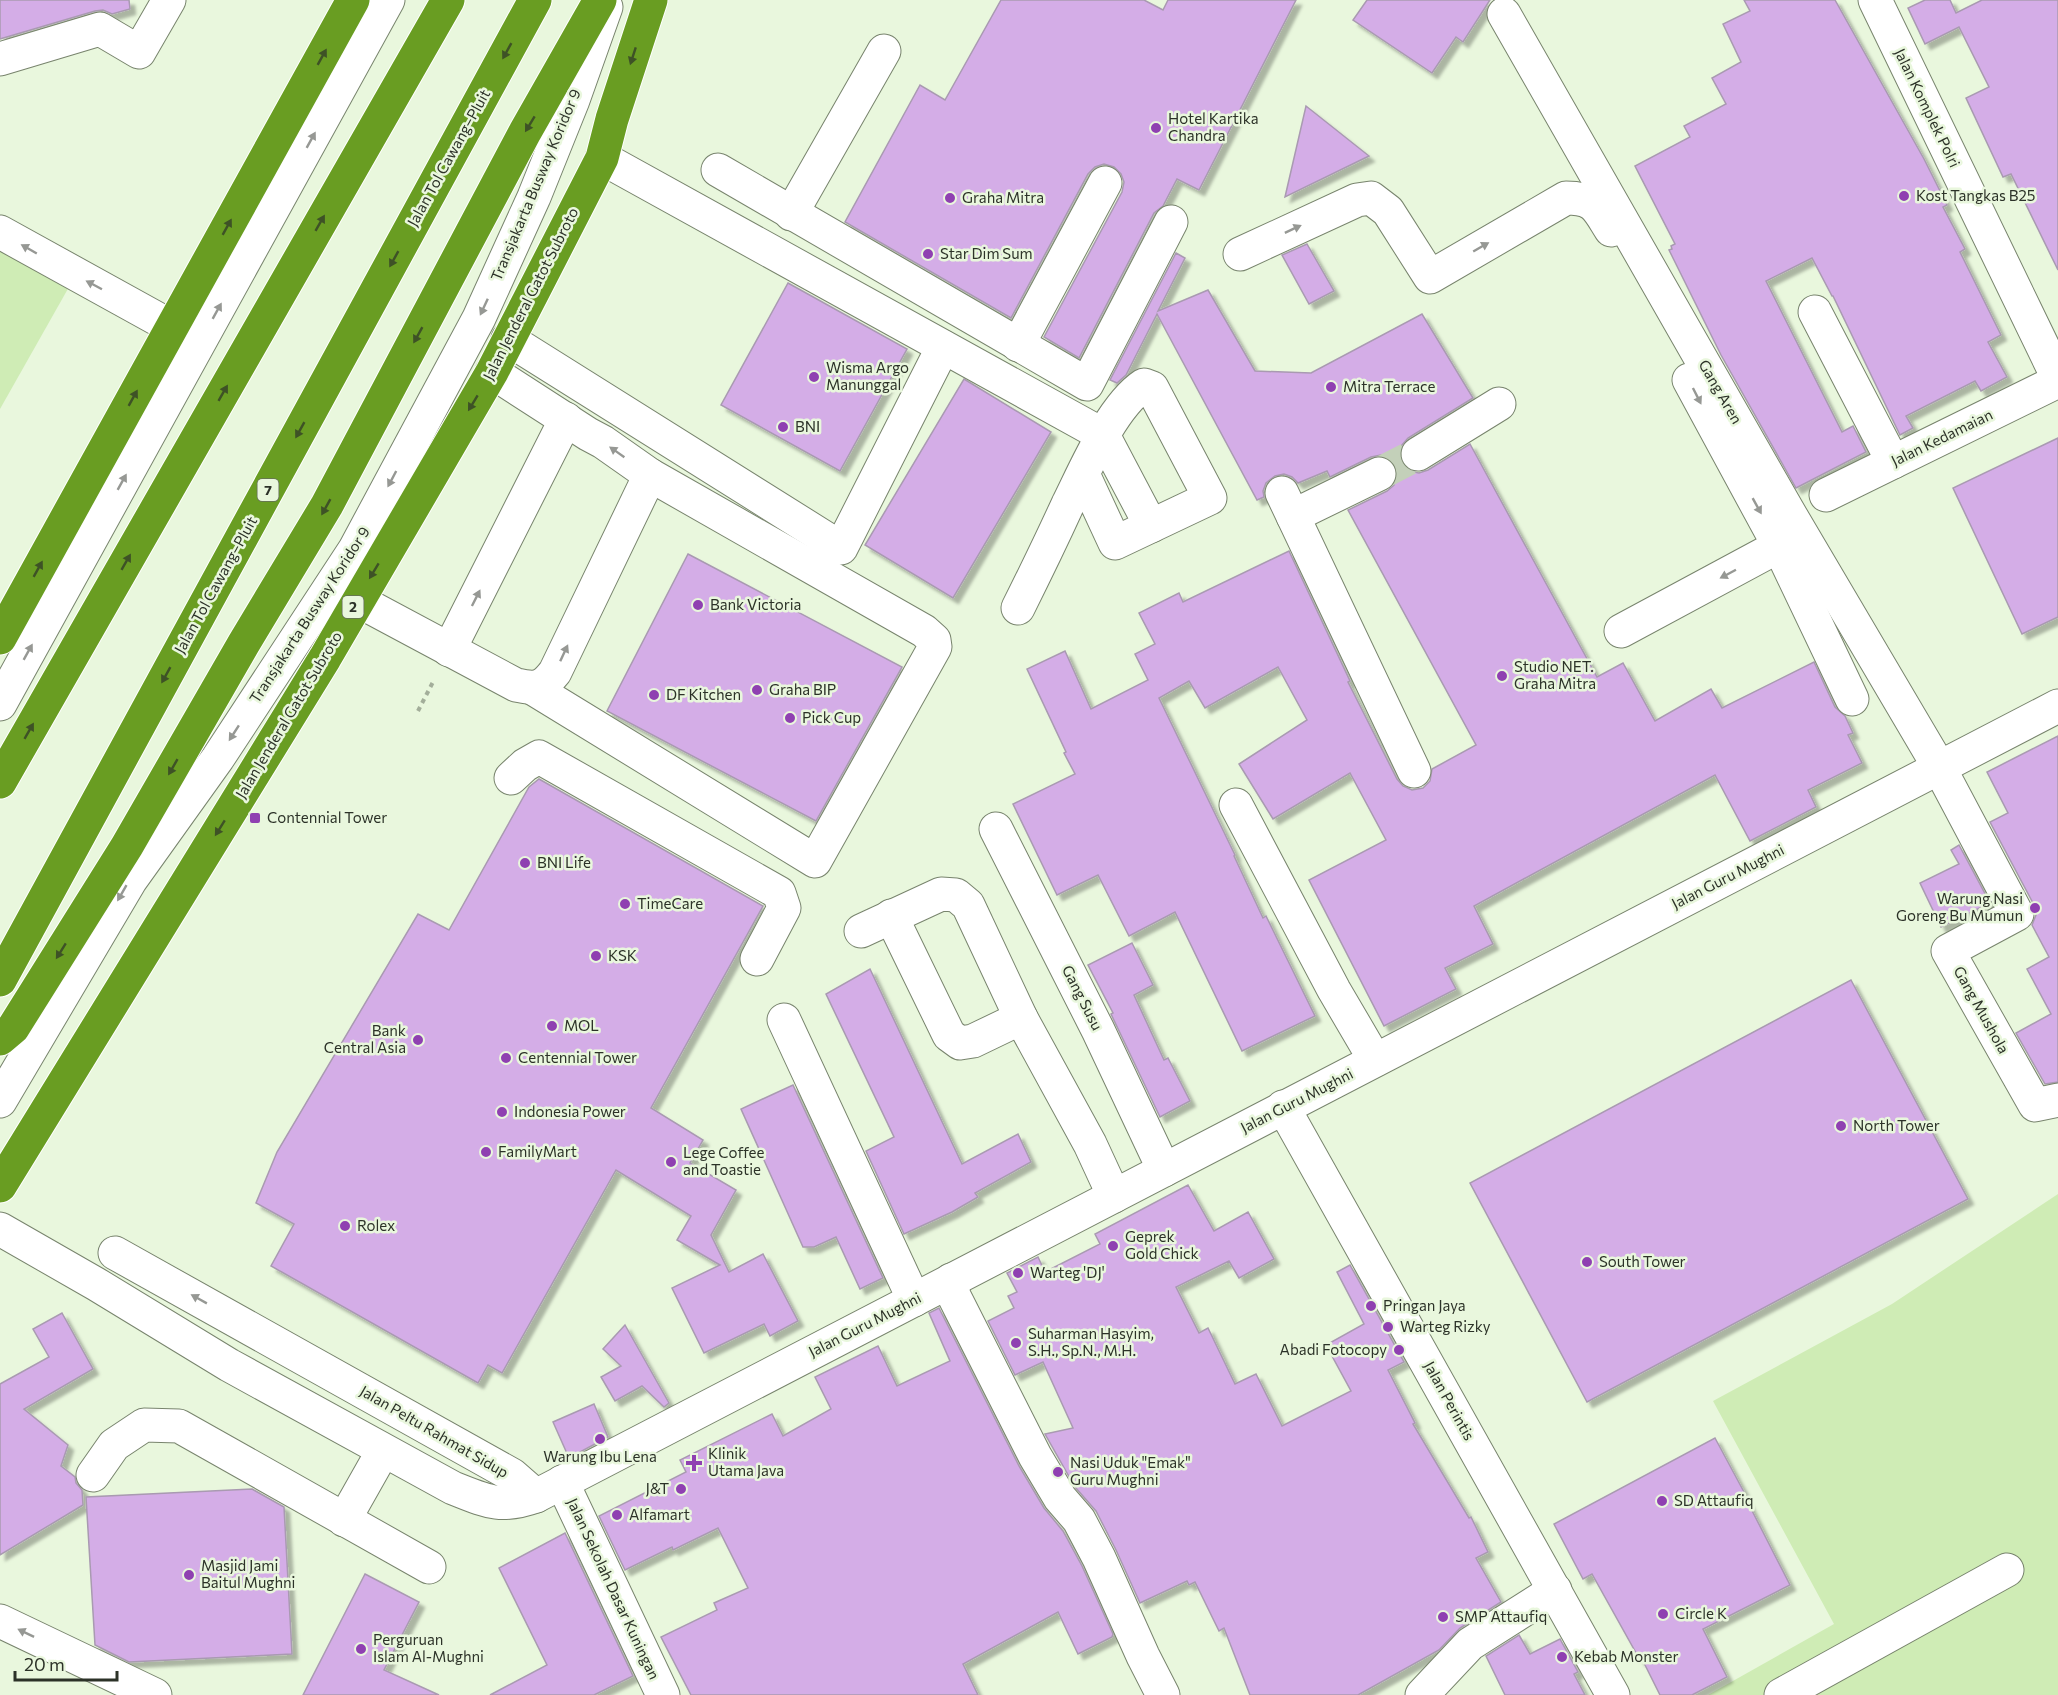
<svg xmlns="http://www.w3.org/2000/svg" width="2058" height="1695" font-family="Commissioner,sans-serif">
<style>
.green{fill:#cfecb5}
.building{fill:#d4ade7;stroke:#a99ab1;stroke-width:1.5;filter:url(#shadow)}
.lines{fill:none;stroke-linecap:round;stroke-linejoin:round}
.minor-tunnel{stroke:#c3d0b9;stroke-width:33;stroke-dasharray:33 16;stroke-linecap:butt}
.minor-casing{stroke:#78846d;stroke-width:35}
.highway-casing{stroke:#fff;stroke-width:35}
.path{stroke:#a3ae9a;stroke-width:4;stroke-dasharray:4.5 4.5;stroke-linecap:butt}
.minor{stroke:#fff;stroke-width:33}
.highway{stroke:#699d22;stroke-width:33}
.oneway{fill:#3e5226}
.oneway2{fill:#969894}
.poi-dot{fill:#8f40b1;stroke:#e9f7dd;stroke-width:2}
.labels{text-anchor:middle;stroke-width:5;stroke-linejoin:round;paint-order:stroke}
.shield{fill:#e9f7dd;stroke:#656d5e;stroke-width:1.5}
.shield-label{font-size:14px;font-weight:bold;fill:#2c3228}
.street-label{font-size:15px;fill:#2c3228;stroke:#e9f7dd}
.poi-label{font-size:15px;fill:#2c3228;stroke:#e9f7dd;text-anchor:start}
</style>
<defs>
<filter id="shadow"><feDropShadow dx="5.5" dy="5.5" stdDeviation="1.5" flood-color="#0004"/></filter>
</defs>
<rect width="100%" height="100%" fill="#e9f7dd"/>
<g class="green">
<path d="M 0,224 L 78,271 L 0,409 Z"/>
<path d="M 2058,1194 L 2058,1695 L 1708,1695 L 1834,1624 L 1713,1401 L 1892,1304 Z"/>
</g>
<g class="building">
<path d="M 0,0 L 129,0 L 130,9 L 112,14 L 103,10 L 95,11 L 0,39 Z"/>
<path d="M 1001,0 L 1144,0 L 1163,10 L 1168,0 L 1296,0 L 1199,190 L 1177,179 L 1163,206 L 1154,213 L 1079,358 L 1044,337 L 1122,192 L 1124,182 L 1121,174 L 1114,167 L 1104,164 L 1095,167 L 1088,174 L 1011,318 L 845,222 L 920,85 L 945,100 Z"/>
<path d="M 1367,0 L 1490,0 L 1463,42 L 1456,37 L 1432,73 L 1353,20 Z"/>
<path d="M 1744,0 L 1835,0 L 1924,159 L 1947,205 L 1943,207 L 1965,249 L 1960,252 L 2001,335 L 1988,342 L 2007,377 L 1981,391 L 1975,381 L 1906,416 L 1913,428 L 1900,435 L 1833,296 L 1832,296 L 1812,258 L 1766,281 L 1842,432 L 1853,426 L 1866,452 L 1796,488 L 1721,355 L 1669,250 L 1672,249 L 1671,246 L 1675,244 L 1635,166 L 1690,137 L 1684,126 L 1726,104 L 1712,78 L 1741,62 L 1723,24 L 1750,11 Z"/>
<path d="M 1925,0 L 1950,0 L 1956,13 L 1982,0 L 2058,0 L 2058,270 L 2011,174 L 2003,177 L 1966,98 L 1989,87 L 1959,27 L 1925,44 L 1908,8 Z"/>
<path d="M 1306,106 L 1369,156 L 1285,197 Z"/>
<path d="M 1307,244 L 1334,291 L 1309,304 L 1282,255 Z"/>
<path d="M 1176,253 L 1185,258 L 1158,311 L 1208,290 L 1255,371 L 1311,373 L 1422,314 L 1473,398 L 1408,438 L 1401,446 L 1399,454 L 1402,463 L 1410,471 L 1419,473 L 1428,470 L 1470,444 L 1597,677 L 1623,663 L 1655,721 L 1711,689 L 1722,708 L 1814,662 L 1835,707 L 1845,716 L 1853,733 L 1848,735 L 1862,763 L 1808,790 L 1816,807 L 1750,841 L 1715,775 L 1474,906 L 1493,944 L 1445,968 L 1456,989 L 1384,1026 L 1309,880 L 1386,840 L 1350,773 L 1273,819 L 1239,764 L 1307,720 L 1278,667 L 1205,708 L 1189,681 L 1159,698 L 1235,855 L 1234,856 L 1263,918 L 1266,916 L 1315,1016 L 1242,1051 L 1175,912 L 1129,936 L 1098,875 L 1057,895 L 1013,804 L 1075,774 L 1064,753 L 1066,752 L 1027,669 L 1065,651 L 1091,709 L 1148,680 L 1135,654 L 1155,644 L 1139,613 L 1179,593 L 1183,602 L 1289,551 L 1350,681 L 1348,682 L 1397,779 L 1403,786 L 1412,790 L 1423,788 L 1430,781 L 1432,769 L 1476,745 L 1348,510 L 1387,491 L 1394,485 L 1398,475 L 1396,465 L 1390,459 L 1381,455 L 1371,457 L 1330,477 L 1327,471 L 1298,483 L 1292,477 L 1284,474 L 1275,476 L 1266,483 L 1263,491 L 1264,497 L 1257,500 L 1157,314 L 1126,375 L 1117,383 L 1110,380 Z"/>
<path d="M 788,283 L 907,349 L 840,471 L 721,405 Z"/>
<path d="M 964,379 L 1051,432 L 953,598 L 865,545 Z"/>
<path d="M 2058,438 L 2058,617 L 2022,634 L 1953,488 Z"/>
<path d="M 688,554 L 902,667 L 816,821 L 607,711 Z"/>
<path d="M 2058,736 L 2058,1082 L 2045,1084 L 2016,1033 L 2051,1014 L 2027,969 L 2049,957 L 2032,925 L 2036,915 L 2034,905 L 1990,822 L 2008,813 L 1987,772 Z"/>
<path d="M 539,779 L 763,906 L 651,1108 L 703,1140 L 690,1163 L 736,1190 L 711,1235 L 729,1272 L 763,1254 L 798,1321 L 770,1336 L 764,1324 L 704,1353 L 672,1288 L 720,1265 L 677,1240 L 691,1216 L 616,1170 L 502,1373 L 488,1365 L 478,1383 L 271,1266 L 294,1224 L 256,1203 L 277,1152 L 418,914 L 449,930 L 529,787 Z"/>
<path d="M 1959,845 L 1990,903 L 1941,927 L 1920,883 L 1959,864 L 1951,850 Z"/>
<path d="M 1132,943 L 1153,985 L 1134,995 L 1164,1060 L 1168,1058 L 1190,1101 L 1160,1117 L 1111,1014 L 1113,1013 L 1088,965 Z"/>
<path d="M 870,969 L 962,1164 L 1018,1134 L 1031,1162 L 975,1193 L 978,1197 L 952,1212 L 904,1234 L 866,1151 L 894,1137 L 826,994 Z"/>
<path d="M 1851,980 L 1968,1199 L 1587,1402 L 1470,1183 Z"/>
<path d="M 793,1085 L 883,1278 L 860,1289 L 836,1237 L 814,1247 L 803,1247 L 741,1109 Z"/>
<path d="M 1188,1185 L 1214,1231 L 1248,1212 L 1274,1259 L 1239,1278 L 1229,1261 L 1176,1287 L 1199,1333 L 1208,1328 L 1235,1384 L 1256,1374 L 1282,1426 L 1351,1391 L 1326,1345 L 1364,1324 L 1337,1272 L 1350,1265 L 1404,1362 L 1388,1370 L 1415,1423 L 1413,1424 L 1469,1518 L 1471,1517 L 1488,1552 L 1476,1558 L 1501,1602 L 1460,1628 L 1439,1650 L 1358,1695 L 1250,1695 L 1224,1628 L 1219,1631 L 1195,1582 L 1189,1585 L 1187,1581 L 1140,1603 L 1116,1550 L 1096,1511 L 1075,1487 L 1045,1434 L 1073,1428 L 1043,1362 L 1015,1375 L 988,1321 L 1014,1308 L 1008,1296 L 1017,1292 L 1007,1273 L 1038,1257 L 1045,1272 L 1100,1244 L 1095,1234 Z"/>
<path d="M 939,1308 L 1019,1466 L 1044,1508 L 1063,1531 L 1082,1566 L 1113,1634 L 1112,1637 L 1078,1654 L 1058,1612 L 963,1664 L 978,1695 L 691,1695 L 661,1637 L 717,1610 L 714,1603 L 748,1588 L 718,1528 L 673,1550 L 672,1547 L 625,1570 L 599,1516 L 686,1472 L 680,1460 L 772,1414 L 783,1436 L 831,1409 L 815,1377 L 878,1346 L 897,1386 L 950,1361 L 929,1313 Z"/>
<path d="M 62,1313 L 93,1369 L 24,1409 L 68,1445 L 61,1466 L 75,1477 L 76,1483 L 82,1490 L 83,1505 L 0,1555 L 0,1384 L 49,1357 L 33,1329 Z"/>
<path d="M 625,1325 L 669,1403 L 664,1407 L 642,1386 L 615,1401 L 601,1377 L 621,1366 L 603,1349 Z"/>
<path d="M 594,1404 L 608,1437 L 569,1458 L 553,1422 Z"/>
<path d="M 1715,1438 L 1744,1492 L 1743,1493 L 1790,1585 L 1703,1629 L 1727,1677 L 1692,1695 L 1660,1695 L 1642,1659 L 1640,1660 L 1592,1574 L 1583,1579 L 1554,1524 Z"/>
<path d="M 252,1489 L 284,1507 L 292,1654 L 129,1662 L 95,1645 L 86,1497 Z"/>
<path d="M 565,1533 L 633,1676 L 594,1695 L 490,1695 L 547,1665 L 499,1568 Z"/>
<path d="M 365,1574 L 419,1602 L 384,1670 L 439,1695 L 303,1695 Z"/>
<path d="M 1519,1635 L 1530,1654 L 1560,1639 L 1578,1672 L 1574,1674 L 1585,1695 L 1505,1695 L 1486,1656 Z"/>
</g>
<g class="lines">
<path class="minor-tunnel" d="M 1379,474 L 1418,454"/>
<defs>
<g id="minor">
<path d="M 1875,0 L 2058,378"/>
<path d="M 1504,14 L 1788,511 L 1939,767 L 2017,914 L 1948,951 L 2035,1105 L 2058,1100"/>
<path d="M 0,59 L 100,29 L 139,52 L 169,0"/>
<path d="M 602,158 L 1103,435 L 1151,526"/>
<path d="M 718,170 L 1087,384 L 1171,222"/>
<path d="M 791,214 L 884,51"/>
<path d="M 0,232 L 172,327"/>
<path d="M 1240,254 L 1357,200 L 1371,198 L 1388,211 L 1430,277 L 1566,198 C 1595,198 1597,208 1611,230"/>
<path d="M 1815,312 L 1893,462"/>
<path d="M 508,339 L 841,548 L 943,347"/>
<path d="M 1018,345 L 1105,183"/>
<path d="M 1689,380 L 1779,546 L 1852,699"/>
<path d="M 1418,454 L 1499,404"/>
<path d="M 1282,493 L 1414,771"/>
<path d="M 1826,495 L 2058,381"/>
<path d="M 1293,516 L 1379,474"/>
<path d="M 357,600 L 516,685 C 536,689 542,689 555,672 L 650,475 L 603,442 L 588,434 L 492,372"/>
<path d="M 1018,608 C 1035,574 1052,539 1068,504 C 1085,470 1112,406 1144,385 L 1152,388 L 1210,498 L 1115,543 L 1083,474"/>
<path d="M 1621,631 L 1779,546"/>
<path d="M 449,650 L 566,419"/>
<path d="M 534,689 L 815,861 L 935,647 L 934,640 L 924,631 L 650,475"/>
<path d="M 0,704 L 388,0"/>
<path d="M 511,778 L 525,765 L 539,757 L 779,893 L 784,908 L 757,959"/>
<path d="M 1236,805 L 1334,990 L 1375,1060"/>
<path d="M 996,829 L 1098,1030 L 1164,1170"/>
<path d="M 891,916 L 949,1035 L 960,1043 L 973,1041 L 1021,1018"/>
<path d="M 861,931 L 941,894 L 956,895 L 968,905 L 1021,1018 L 1090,1144 L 1114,1196"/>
<path d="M 784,1020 L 914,1300"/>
<path d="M 0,1101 L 130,881 L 218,758 L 355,549 L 479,318 L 534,197 L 573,100 L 606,7"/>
<path d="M 1283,1107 L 1613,1695"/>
<path d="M 0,1229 L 96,1284 L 229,1365 L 453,1488 C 486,1501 500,1509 536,1496 L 2058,706"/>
<path d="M 115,1253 L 512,1475 L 536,1496"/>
<path d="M 951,1280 L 954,1296 L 1035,1456 L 1060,1498 L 1079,1520 L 1099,1558 L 1143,1656 L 1163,1695"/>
<path d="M 93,1475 L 114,1445 L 144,1425 L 179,1426 L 429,1567"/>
<path d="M 562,1482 L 663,1695"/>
<path d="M 344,1520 L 383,1451"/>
<path d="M 0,1621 L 155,1695"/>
<path d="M 1422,1695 L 1470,1644 L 1555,1590"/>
<path d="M 1781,1695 L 2007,1570"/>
</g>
<g id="highway">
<path d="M 0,638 L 353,0"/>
<path d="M 0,782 L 448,0"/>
<path d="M 0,980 L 535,0"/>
<path d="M 0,1039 L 13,1028 L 127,846 L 244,643 L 327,505 L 525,132 L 600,0"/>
<path d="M 0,1186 L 325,658 L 492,372 L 602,158 L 612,119 L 651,0"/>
</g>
</defs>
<use href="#minor" class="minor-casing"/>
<use href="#highway" class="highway-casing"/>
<path class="path" d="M 418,711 L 434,680"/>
<use href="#minor" class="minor"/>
<use href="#highway" class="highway"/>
</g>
<defs><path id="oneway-solid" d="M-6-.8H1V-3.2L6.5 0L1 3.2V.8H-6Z" transform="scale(1.5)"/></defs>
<g class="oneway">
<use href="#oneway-solid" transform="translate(507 51) rotate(119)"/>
<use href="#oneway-solid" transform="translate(633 56) rotate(108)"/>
<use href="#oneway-solid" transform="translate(322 57) rotate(-61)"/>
<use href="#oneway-solid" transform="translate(530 124) rotate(121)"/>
<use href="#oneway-solid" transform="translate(320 223) rotate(-60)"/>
<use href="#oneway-solid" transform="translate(227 227) rotate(-61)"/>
<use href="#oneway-solid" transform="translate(394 259) rotate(119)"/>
<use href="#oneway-solid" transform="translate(418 335) rotate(119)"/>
<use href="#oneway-solid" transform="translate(223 393) rotate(-60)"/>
<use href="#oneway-solid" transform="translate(133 398) rotate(-61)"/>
<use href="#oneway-solid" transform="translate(473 403) rotate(121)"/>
<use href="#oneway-solid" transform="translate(300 430) rotate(119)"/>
<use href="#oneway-solid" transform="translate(326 507) rotate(119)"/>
<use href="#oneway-solid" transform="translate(126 562) rotate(-60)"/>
<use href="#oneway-solid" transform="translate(38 569) rotate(-61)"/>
<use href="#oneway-solid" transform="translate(374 571) rotate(121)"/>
<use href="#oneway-solid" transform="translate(166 675) rotate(119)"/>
<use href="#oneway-solid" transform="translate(29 731) rotate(-60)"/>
<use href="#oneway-solid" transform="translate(173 767) rotate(120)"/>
<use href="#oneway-solid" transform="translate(220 828) rotate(122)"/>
<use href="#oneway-solid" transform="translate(61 951) rotate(122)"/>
</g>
<g class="oneway2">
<use href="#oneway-solid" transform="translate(311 140) rotate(-61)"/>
<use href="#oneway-solid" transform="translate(1293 229) rotate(-25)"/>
<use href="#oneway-solid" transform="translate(1481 247) rotate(-30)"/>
<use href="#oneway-solid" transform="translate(29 249) rotate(-150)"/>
<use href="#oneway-solid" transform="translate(94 285) rotate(-152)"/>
<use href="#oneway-solid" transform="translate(484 307) rotate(115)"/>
<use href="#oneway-solid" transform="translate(217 311) rotate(-61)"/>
<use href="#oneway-solid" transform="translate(1697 396) rotate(63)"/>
<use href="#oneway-solid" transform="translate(617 452) rotate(-145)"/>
<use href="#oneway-solid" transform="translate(392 479) rotate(118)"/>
<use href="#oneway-solid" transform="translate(122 482) rotate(-61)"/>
<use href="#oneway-solid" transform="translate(1757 506) rotate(61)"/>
<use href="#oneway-solid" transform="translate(1728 574) rotate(152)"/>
<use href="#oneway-solid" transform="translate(476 598) rotate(-63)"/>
<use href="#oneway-solid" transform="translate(28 652) rotate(-61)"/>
<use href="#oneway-solid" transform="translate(564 653) rotate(-65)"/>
<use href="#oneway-solid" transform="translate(234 733) rotate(123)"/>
<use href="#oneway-solid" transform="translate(122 893) rotate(120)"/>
<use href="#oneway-solid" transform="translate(199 1299) rotate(-151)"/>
<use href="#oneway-solid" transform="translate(26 1633) rotate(-154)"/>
</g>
<g class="poi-dot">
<circle cx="1156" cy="128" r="6"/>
<circle cx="1904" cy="196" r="6"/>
<circle cx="950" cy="198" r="6"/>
<circle cx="928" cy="254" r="6"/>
<circle cx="814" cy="377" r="6"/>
<circle cx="1331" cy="387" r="6"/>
<circle cx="783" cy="427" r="6"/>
<circle cx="698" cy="605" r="6"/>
<circle cx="1502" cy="676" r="6"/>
<circle cx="757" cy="690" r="6"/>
<circle cx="654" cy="695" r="6"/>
<circle cx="790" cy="718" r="6"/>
<rect x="249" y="812" width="12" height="12" rx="3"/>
<circle cx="525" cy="863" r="6"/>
<circle cx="625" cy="904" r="6"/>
<circle cx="2035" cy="908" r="6"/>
<circle cx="596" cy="956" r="6"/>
<circle cx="552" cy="1026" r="6"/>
<circle cx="418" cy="1040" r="6"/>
<circle cx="506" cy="1058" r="6"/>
<circle cx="502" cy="1112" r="6"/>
<circle cx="1841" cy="1126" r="6"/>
<circle cx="486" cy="1152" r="6"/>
<circle cx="671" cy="1162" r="6"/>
<circle cx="345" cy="1226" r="6"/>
<circle cx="1113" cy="1246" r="6"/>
<circle cx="1587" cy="1262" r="6"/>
<circle cx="1018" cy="1273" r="6"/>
<circle cx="1371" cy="1306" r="6"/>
<circle cx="1388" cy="1327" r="6"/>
<circle cx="1016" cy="1343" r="6"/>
<circle cx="1399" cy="1350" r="6"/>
<circle cx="600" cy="1439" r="6"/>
<path d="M691 1454h6v6h6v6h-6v6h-6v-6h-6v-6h6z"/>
<circle cx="1058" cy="1472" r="6"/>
<circle cx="681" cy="1489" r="6"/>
<circle cx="1662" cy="1501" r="6"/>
<circle cx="617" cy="1515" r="6"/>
<circle cx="189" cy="1575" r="6"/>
<circle cx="1663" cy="1614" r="6"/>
<circle cx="1443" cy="1617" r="6"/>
<circle cx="361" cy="1649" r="6"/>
<circle cx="1562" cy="1657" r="6"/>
</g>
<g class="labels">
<g class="shield">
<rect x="257.5" y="479" width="21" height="22" rx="4.5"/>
<rect x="342.5" y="596" width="21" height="22" rx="4.5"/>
</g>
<g class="shield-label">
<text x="268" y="495">7</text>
<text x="353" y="612">2</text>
</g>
<g class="street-label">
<text transform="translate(1927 108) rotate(64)" y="5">Jalan Komplek Polri</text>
<text transform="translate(449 158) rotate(-61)" y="5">Jalan Tol Cawang–Pluit</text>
<text transform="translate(536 185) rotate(-67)" y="5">Transjakarta Busway Koridor 9</text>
<text transform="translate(531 294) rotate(-63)" y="5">Jalan Jenderal Gatot Subroto</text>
<text transform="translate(1720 392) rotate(60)" y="5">Gang Aren</text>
<text transform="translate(1942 438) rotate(-26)" y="5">Jalan Kedamaian</text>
<text transform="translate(216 585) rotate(-61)" y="5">Jalan Tol Cawang–Pluit</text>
<text transform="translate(310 615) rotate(-57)" y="5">Transjakarta Busway Koridor 9</text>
<text transform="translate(289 715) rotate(-59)" y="5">Jalan Jenderal Gatot Subroto</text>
<text transform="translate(1728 877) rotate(-27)" y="5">Jalan Guru Mughni</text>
<text transform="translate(1082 998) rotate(63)" y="5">Gang Susu</text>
<text transform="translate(1981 1010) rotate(61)" y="5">Gang Mushola</text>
<text transform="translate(1297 1101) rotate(-27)" y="5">Jalan Guru Mughni</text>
<text transform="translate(865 1325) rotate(-27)" y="5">Jalan Guru Mughni</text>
<text transform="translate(1449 1401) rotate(61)" y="5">Jalan Perintis</text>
<text transform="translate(434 1432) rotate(30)" y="5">Jalan Peltu Rahmat Sidup</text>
<text transform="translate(613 1589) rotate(65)" y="5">Jalan Sekolah Dasar Kuningan</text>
</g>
<g class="poi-label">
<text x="1168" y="124">Hotel Kartika<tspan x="1168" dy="17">Chandra</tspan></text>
<text x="1916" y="201">Kost Tangkas B25</text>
<text x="962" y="203">Graha Mitra</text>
<text x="940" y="259">Star Dim Sum</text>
<text x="826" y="373">Wisma Argo<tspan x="826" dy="17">Manunggal</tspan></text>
<text x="1343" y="392">Mitra Terrace</text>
<text x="795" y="432">BNI</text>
<text x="710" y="610">Bank Victoria</text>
<text x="1514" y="672">Studio NET.<tspan x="1514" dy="17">Graha Mitra</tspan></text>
<text x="769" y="695">Graha BIP</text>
<text x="666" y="700">DF Kitchen</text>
<text x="802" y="723">Pick Cup</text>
<text x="267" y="823">Contennial Tower</text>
<text x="537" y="868">BNI Life</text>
<text x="2023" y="904" text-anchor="end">Warung Nasi<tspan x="2023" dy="17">Goreng Bu Mumun</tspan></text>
<text x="637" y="909">TimeCare</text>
<text x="608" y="961">KSK</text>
<text x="564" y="1031">MOL</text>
<text x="406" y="1036" text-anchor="end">Bank<tspan x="406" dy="17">Central Asia</tspan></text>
<text x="518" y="1063">Centennial Tower</text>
<text x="514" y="1117">Indonesia Power</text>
<text x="1853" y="1131">North Tower</text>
<text x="498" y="1157">FamilyMart</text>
<text x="683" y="1158">Lege Coffee<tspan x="683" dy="17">and Toastie</tspan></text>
<text x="357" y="1231">Rolex</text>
<text x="1125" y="1242">Geprek<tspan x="1125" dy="17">Gold Chick</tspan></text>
<text x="1599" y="1267">South Tower</text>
<text x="1030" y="1278">Warteg 'DJ'</text>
<text x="1383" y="1311">Pringan Jaya</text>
<text x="1400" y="1332">Warteg Rizky</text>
<text x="1028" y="1339">Suharman Hasyim,<tspan x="1028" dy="17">S.H., Sp.N., M.H.</tspan></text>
<text x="1387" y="1355" text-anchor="end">Abadi Fotocopy</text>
<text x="708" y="1459">Klinik<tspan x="708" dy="17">Utama Java</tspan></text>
<text x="600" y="1462" text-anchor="middle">Warung Ibu Lena</text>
<text x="1070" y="1468">Nasi Uduk "Emak"<tspan x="1070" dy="17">Guru Mughni</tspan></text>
<text x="669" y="1494" text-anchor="end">J&amp;T</text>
<text x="1674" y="1506">SD Attaufiq</text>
<text x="629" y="1520">Alfamart</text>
<text x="201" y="1571">Masjid Jami<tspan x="201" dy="17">Baitul Mughni</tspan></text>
<text x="1675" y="1619">Circle K</text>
<text x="1455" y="1622">SMP Attaufiq</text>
<text x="373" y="1645">Perguruan<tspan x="373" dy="17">Islam Al-Mughni</tspan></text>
<text x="1574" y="1662">Kebab Monster</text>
</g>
</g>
<path d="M15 1671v9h102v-9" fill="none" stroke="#2c3228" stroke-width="3"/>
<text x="24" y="1671" font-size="18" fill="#2c3228" stroke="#e9f7dd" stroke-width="4.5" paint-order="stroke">20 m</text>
</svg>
